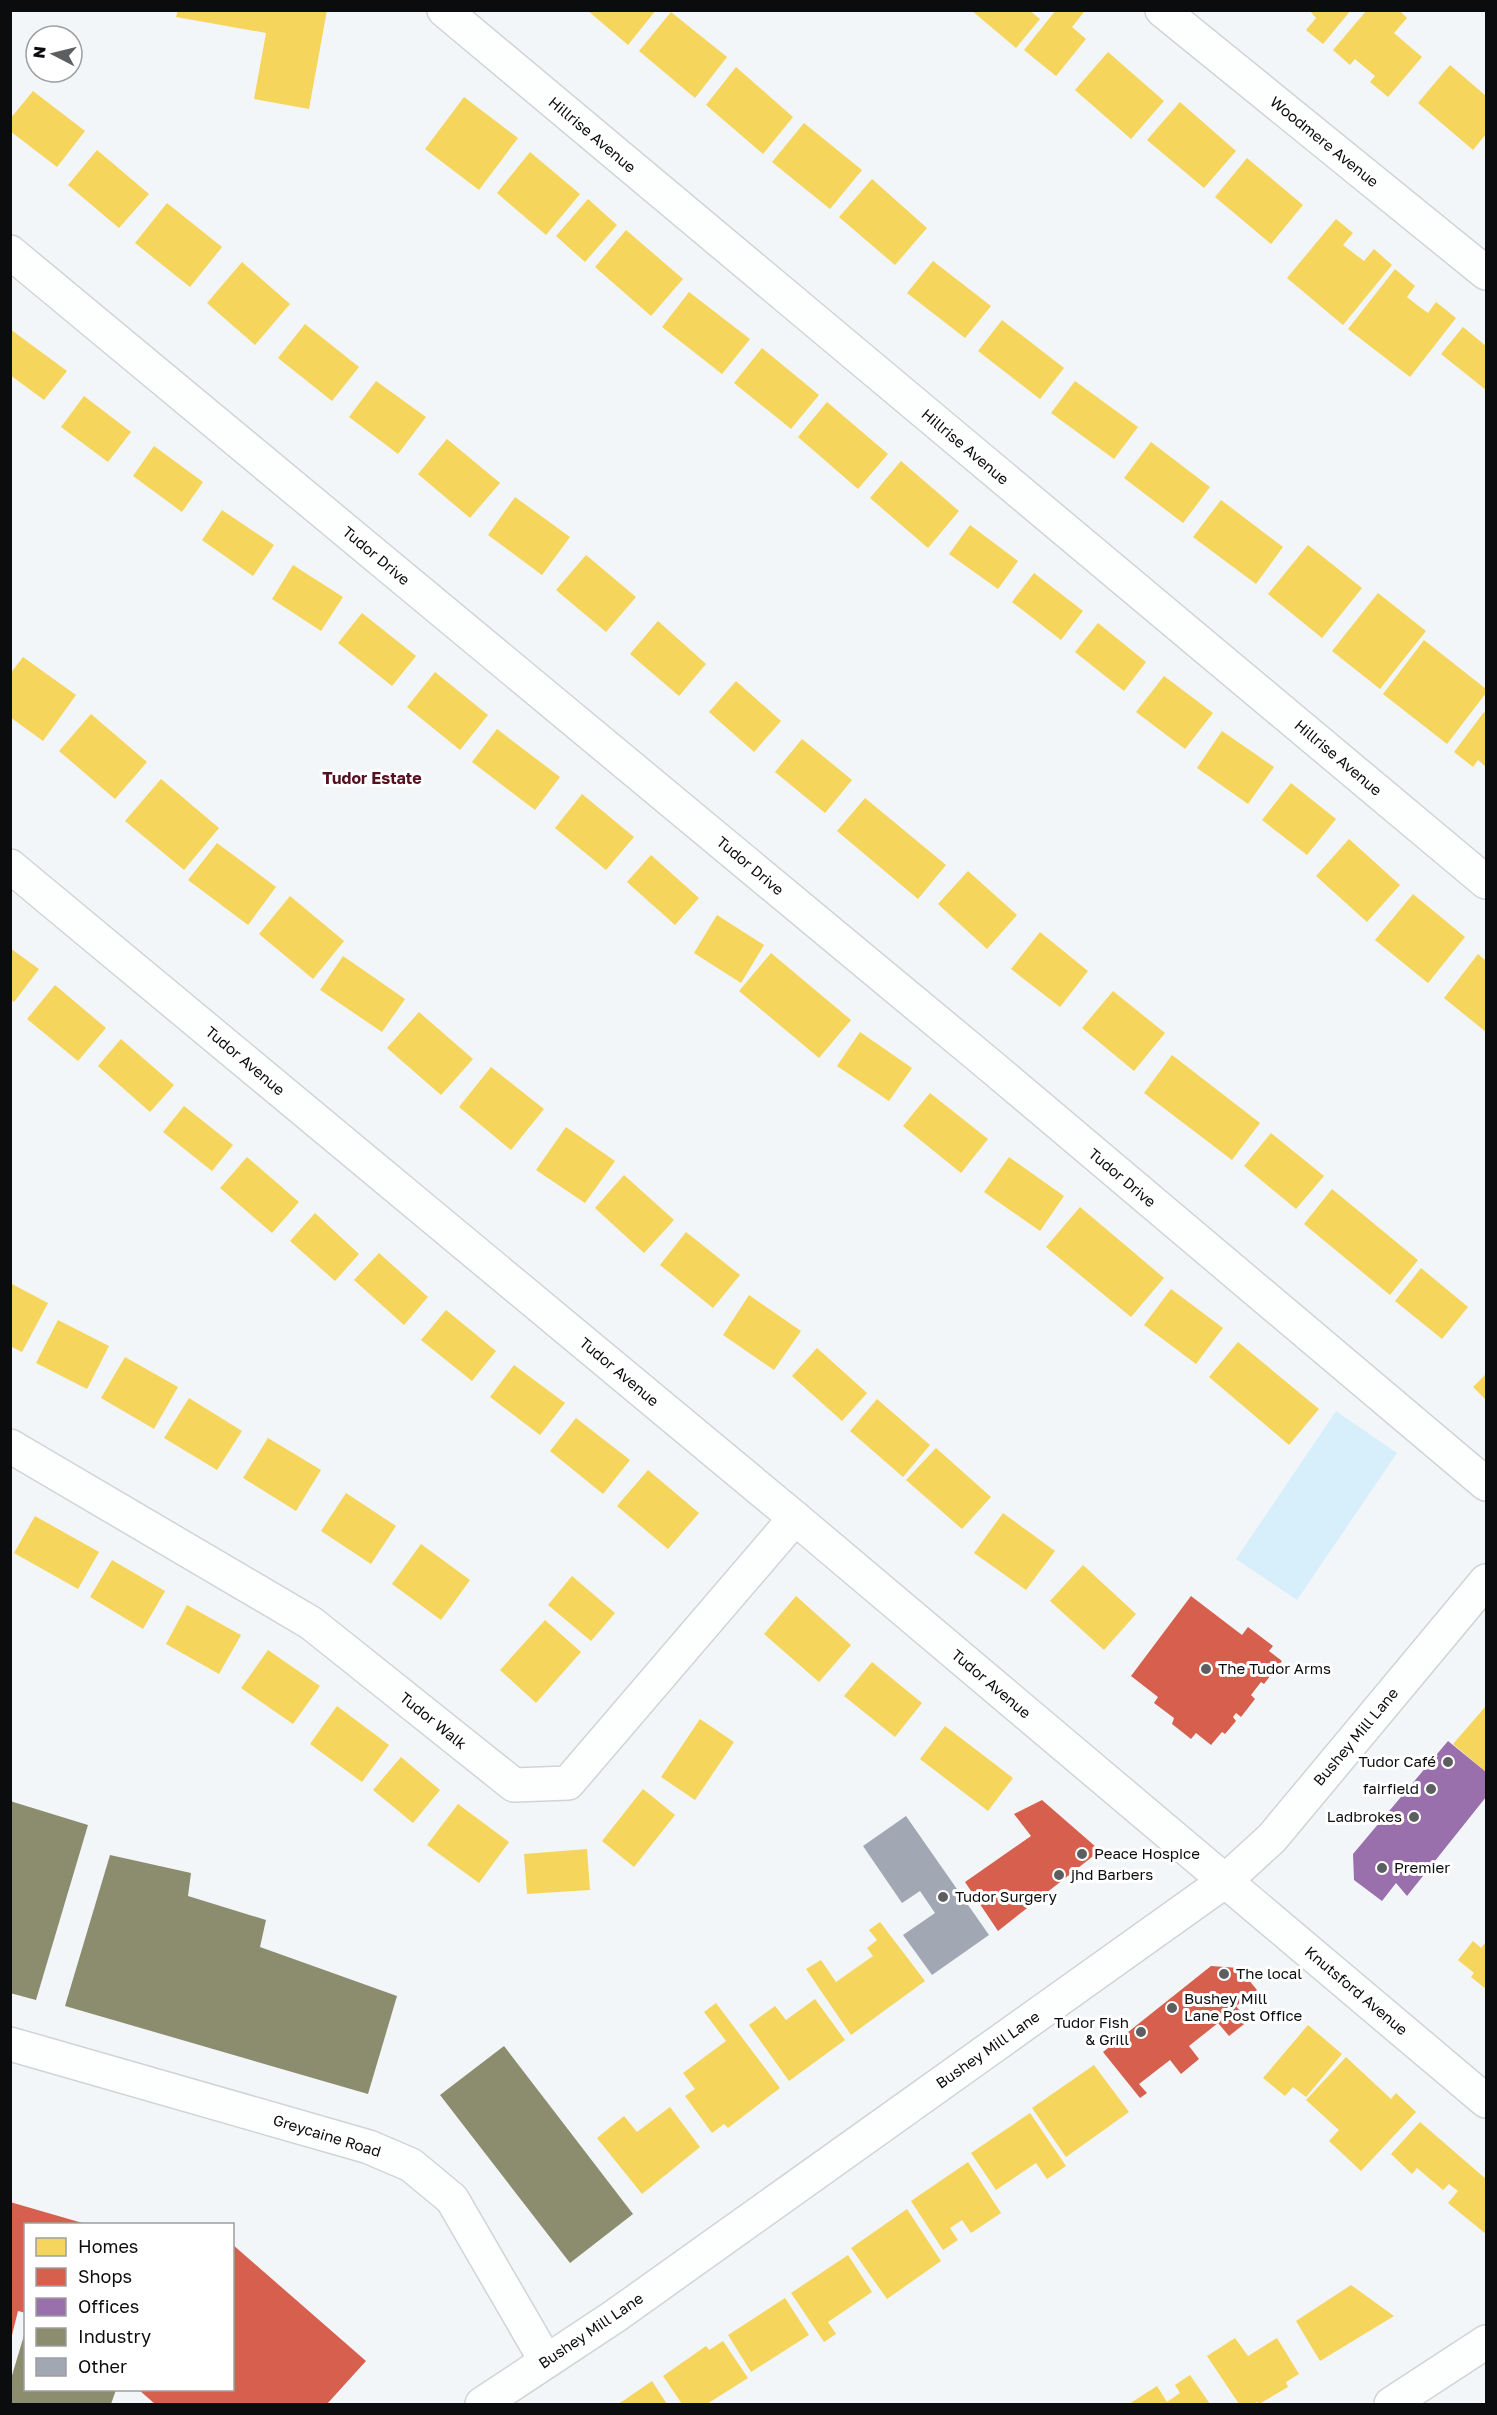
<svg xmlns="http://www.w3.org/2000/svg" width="1497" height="2415" font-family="'Golos Text',sans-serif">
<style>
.green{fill:#d7eefb}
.homes{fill:#f6d55c}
.shops{fill:#d6604d}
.offices{fill:#9970ab}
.industry{fill:#8c8c6e}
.building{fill:#a2a8b3}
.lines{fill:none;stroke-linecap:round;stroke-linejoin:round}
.minor-casing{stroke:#d1d4d5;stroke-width:36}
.minor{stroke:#fdfefe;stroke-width:33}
.poi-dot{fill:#5c5e60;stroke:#fff;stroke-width:2}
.labels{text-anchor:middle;stroke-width:6;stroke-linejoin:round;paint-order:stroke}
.street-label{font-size:15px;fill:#0b0c0e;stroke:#fff}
.poi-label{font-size:15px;fill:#0b0c0e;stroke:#fff;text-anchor:start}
.neighbourhood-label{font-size:16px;font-weight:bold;fill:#551022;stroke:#fff}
</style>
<rect width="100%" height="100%" fill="#f3f6f8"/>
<path class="green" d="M 1336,1411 L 1397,1453 L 1297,1600 L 1236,1559 Z"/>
<g class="homes">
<path d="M 178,10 L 327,10 L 309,109 L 254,99 L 266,33 L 176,17 Z"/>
<path d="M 587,10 L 656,10 L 628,45 Z"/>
<path d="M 971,10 L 1029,10 L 1040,19 L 1016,48 Z"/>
<path d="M 1056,10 L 1084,12 L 1072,27 L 1086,39 L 1056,76 L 1024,50 Z"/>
<path d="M 1309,10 L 1351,10 L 1323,44 L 1306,30 L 1316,18 Z"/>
<path d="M 1367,10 L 1399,10 L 1407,18 L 1394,33 L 1422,57 L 1388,97 L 1370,82 L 1375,76 L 1355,59 L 1350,65 L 1333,50 Z"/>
<path d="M 671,12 L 727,57 L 695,98 L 639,51 Z"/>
<path d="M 1108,52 L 1164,101 L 1131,139 L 1075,90 Z"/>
<path d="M 1450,65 L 1486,96 L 1486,134 L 1473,150 L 1418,103 Z"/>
<path d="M 736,67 L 793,117 L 763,154 L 706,105 Z"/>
<path d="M 33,91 L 85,131 L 57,167 L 10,131 L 10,119 Z"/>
<path d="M 464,97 L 518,138 L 479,190 L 425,149 Z"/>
<path d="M 1180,102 L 1236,151 L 1204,188 L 1147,140 Z"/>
<path d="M 804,123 L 862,170 L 830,209 L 772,162 Z"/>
<path d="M 97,150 L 149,194 L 119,228 L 68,185 Z"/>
<path d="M 530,152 L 580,194 L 546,235 L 497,193 Z"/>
<path d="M 1247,158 L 1303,205 L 1271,244 L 1215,197 Z"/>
<path d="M 872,179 L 927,228 L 895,265 L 839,217 Z"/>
<path d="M 588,199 L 617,225 L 585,262 L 556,236 Z"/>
<path d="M 167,203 L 222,247 L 190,287 L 135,243 Z"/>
<path d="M 1336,219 L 1353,233 L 1343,245 L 1364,261 L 1374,249 L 1392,265 L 1343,325 L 1287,278 Z"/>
<path d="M 626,230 L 683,279 L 651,316 L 595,267 Z"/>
<path d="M 933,261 L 991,306 L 965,338 L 907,293 Z"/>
<path d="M 242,262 L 290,304 L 255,345 L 207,303 Z"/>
<path d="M 1395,269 L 1415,286 L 1407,297 L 1417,305 L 1428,313 L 1436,302 L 1456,318 L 1410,377 L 1348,329 Z"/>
<path d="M 689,292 L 750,339 L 722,374 L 662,327 Z"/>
<path d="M 1002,320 L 1064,368 L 1040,399 L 978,351 Z"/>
<path d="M 305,324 L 359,367 L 332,401 L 278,358 Z"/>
<path d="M 1463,327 L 1486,346 L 1486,390 L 1441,354 Z"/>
<path d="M 10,329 L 67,371 L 44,400 L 10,375 Z"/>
<path d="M 762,348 L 819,395 L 791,429 L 734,383 Z"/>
<path d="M 376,381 L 426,417 L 398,454 L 349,417 Z"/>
<path d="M 1075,381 L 1138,427 L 1114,459 L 1051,413 Z"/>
<path d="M 84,396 L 131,432 L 108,462 L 61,427 Z"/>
<path d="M 827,402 L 888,454 L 858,489 L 798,437 Z"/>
<path d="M 447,439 L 500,483 L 470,518 L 418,474 Z"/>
<path d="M 1151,442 L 1210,487 L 1183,523 L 1124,478 Z"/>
<path d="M 154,446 L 203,482 L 182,512 L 133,476 Z"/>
<path d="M 901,461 L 959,511 L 928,548 L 870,498 Z"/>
<path d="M 515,497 L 570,537 L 542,575 L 488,535 Z"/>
<path d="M 1221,500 L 1283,547 L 1256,584 L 1193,537 Z"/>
<path d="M 222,510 L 274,545 L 253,576 L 202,540 Z"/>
<path d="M 970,525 L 1018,561 L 998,589 L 949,554 Z"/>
<path d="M 1308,545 L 1362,588 L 1322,638 L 1268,594 Z"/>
<path d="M 586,555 L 636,597 L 606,632 L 556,590 Z"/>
<path d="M 293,565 L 343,597 L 321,631 L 272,599 Z"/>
<path d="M 1034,573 L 1083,611 L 1061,640 L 1012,602 Z"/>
<path d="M 1378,593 L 1426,631 L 1380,689 L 1332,651 Z"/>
<path d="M 362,613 L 416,656 L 392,686 L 338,643 Z"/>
<path d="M 658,621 L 706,664 L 679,696 L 630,654 Z"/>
<path d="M 1098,623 L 1146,662 L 1124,691 L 1075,652 Z"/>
<path d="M 1424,640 L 1486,689 L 1486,693 L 1447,744 L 1383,694 Z"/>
<path d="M 23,657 L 76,695 L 43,741 L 10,717 L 10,674 Z"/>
<path d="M 435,672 L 488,715 L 460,750 L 407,707 Z"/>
<path d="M 1164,676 L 1213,713 L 1185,749 L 1136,712 Z"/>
<path d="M 736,681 L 781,721 L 754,752 L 709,712 Z"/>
<path d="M 1484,712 L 1486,714 L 1486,767 L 1478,760 L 1473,767 L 1454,752 Z"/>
<path d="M 91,714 L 147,762 L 115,799 L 59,751 Z"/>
<path d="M 497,729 L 560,777 L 535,810 L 472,762 Z"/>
<path d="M 1222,731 L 1274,767 L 1248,804 L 1197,768 Z"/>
<path d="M 802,739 L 852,780 L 825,813 L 775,772 Z"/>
<path d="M 161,779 L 219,828 L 184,870 L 125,821 Z"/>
<path d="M 1291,783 L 1336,819 L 1307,855 L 1262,820 Z"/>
<path d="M 582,794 L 634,837 L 606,870 L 555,828 Z"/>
<path d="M 865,798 L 946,865 L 918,899 L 837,831 Z"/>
<path d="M 1349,839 L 1400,885 L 1367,922 L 1316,876 Z"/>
<path d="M 217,843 L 276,887 L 248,925 L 188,880 Z"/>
<path d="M 651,855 L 699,898 L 675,925 L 627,882 Z"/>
<path d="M 968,871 L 1017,915 L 987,949 L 938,904 Z"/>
<path d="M 1413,894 L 1465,937 L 1428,983 L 1375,940 Z"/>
<path d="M 290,896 L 344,941 L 313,979 L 259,934 Z"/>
<path d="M 717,915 L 764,945 L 741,983 L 694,953 Z"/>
<path d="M 1040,932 L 1088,971 L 1060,1007 L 1011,969 Z"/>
<path d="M 10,948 L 39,969 L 14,1002 L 10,999 Z"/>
<path d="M 771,953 L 851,1020 L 819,1058 L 739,991 Z"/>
<path d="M 1478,954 L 1486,961 L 1486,1032 L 1444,998 Z"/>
<path d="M 343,956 L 405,999 L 382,1032 L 320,990 Z"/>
<path d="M 55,985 L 106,1028 L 78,1061 L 27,1019 Z"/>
<path d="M 1113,991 L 1165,1033 L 1134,1071 L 1082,1028 Z"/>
<path d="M 419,1012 L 473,1059 L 441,1095 L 387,1048 Z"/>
<path d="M 860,1032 L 912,1068 L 889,1101 L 837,1066 Z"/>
<path d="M 121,1039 L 174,1085 L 150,1112 L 98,1066 Z"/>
<path d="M 1172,1055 L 1260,1123 L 1232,1160 L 1144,1093 Z"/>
<path d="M 491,1067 L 544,1109 L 511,1150 L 459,1107 Z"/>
<path d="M 930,1093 L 988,1139 L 961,1173 L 903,1126 Z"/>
<path d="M 184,1106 L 233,1145 L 212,1171 L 163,1132 Z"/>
<path d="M 566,1127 L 615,1161 L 585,1203 L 536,1170 Z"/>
<path d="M 1271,1133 L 1324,1176 L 1296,1209 L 1244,1166 Z"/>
<path d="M 247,1157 L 299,1202 L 272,1233 L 220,1188 Z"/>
<path d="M 1009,1157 L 1064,1196 L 1040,1231 L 984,1192 Z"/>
<path d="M 624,1175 L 674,1220 L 644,1253 L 595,1208 Z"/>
<path d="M 1332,1189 L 1418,1260 L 1390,1295 L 1304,1224 Z"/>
<path d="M 1080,1207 L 1164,1278 L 1131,1317 L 1046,1247 Z"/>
<path d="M 315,1213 L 359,1254 L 335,1281 L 290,1241 Z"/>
<path d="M 686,1232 L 740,1275 L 713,1308 L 660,1265 Z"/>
<path d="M 379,1253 L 428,1297 L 404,1325 L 354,1280 Z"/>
<path d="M 1421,1268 L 1468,1307 L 1442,1339 L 1395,1301 Z"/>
<path d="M 10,1283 L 48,1303 L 22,1352 L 10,1346 Z"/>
<path d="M 1171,1289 L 1223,1328 L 1196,1364 L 1144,1325 Z"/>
<path d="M 749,1295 L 801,1331 L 774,1370 L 723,1335 Z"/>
<path d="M 446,1310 L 496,1351 L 472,1381 L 421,1340 Z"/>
<path d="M 58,1320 L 109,1346 L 87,1389 L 36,1363 Z"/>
<path d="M 1238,1342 L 1319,1409 L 1289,1445 L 1209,1377 Z"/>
<path d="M 817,1348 L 867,1393 L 842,1421 L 792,1376 Z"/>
<path d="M 125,1357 L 178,1387 L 154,1429 L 101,1398 Z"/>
<path d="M 514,1365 L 565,1403 L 540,1435 L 490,1397 Z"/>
<path d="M 1486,1374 L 1486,1400 L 1473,1387 Z"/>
<path d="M 189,1398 L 242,1431 L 217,1470 L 164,1438 Z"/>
<path d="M 877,1399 L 930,1445 L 903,1477 L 850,1431 Z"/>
<path d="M 576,1418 L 630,1460 L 603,1494 L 550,1451 Z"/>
<path d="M 268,1438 L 321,1470 L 296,1511 L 243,1478 Z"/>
<path d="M 936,1448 L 991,1497 L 962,1529 L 906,1480 Z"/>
<path d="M 648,1470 L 699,1513 L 668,1549 L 617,1506 Z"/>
<path d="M 346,1493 L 396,1526 L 371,1564 L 321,1531 Z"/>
<path d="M 1003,1513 L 1055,1551 L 1026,1590 L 974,1553 Z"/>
<path d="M 35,1516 L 99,1552 L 78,1589 L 14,1553 Z"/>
<path d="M 421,1544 L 470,1580 L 441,1620 L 392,1584 Z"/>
<path d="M 112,1560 L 165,1591 L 143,1629 L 90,1597 Z"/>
<path d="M 1083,1565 L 1136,1614 L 1104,1650 L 1050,1601 Z"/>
<path d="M 572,1576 L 615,1613 L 591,1641 L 548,1605 Z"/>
<path d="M 796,1596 L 851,1645 L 819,1682 L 764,1634 Z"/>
<path d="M 187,1605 L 241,1635 L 219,1674 L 166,1644 Z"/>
<path d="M 545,1620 L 581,1652 L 536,1703 L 500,1670 Z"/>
<path d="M 268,1650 L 320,1686 L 293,1724 L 241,1688 Z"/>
<path d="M 872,1662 L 922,1703 L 895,1737 L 844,1696 Z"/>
<path d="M 337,1706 L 389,1745 L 362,1782 L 310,1744 Z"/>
<path d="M 1486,1706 L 1486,1772 L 1453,1744 Z"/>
<path d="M 700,1719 L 734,1742 L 695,1800 L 661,1777 Z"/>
<path d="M 945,1726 L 1013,1778 L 988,1811 L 920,1759 Z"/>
<path d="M 401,1757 L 440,1790 L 413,1823 L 373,1790 Z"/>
<path d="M 643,1789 L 675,1815 L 634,1867 L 602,1841 Z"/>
<path d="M 458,1804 L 509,1842 L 479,1883 L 427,1845 Z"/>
<path d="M 587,1849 L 590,1890 L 527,1894 L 524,1854 Z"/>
<path d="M 880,1922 L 925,1981 L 851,2035 L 806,1969 L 821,1960 L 836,1982 L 873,1956 L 867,1948 L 877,1940 L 869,1930 Z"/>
<path d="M 1473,1941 L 1481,1948 L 1486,1942 L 1486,1989 L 1471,1977 L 1474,1973 L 1458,1960 Z"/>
<path d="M 815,1999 L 845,2040 L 789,2081 L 749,2025 L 775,2006 L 786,2020 Z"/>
<path d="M 716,2003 L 780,2088 L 728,2128 L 724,2124 L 712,2133 L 685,2096 L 695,2089 L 683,2073 L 726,2041 L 704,2012 Z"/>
<path d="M 1308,2025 L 1342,2054 L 1306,2097 L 1293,2087 L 1285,2096 L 1263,2078 Z"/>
<path d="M 1346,2057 L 1391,2099 L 1396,2093 L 1416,2112 L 1361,2171 L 1329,2141 L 1339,2130 L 1306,2100 Z"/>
<path d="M 1094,2065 L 1129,2112 L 1066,2157 L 1032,2108 Z"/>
<path d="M 670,2107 L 700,2147 L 642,2194 L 597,2138 L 624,2116 L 637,2132 Z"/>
<path d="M 1030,2113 L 1066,2166 L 1047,2179 L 1036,2163 L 996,2190 L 971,2153 Z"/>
<path d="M 1420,2122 L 1486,2179 L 1486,2234 L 1448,2203 L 1458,2191 L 1449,2184 L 1443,2190 L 1417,2168 L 1412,2174 L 1391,2154 Z"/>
<path d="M 968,2162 L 1001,2213 L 971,2233 L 962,2220 L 950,2228 L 958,2240 L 943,2250 L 911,2201 Z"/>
<path d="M 907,2209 L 941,2261 L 887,2299 L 851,2248 Z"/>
<path d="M 848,2255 L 872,2292 L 828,2322 L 836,2334 L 824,2342 L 791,2293 Z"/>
<path d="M 1351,2285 L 1394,2316 L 1320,2361 L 1296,2321 Z"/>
<path d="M 785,2298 L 809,2335 L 751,2372 L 728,2335 Z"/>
<path d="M 1235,2338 L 1248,2356 L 1277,2338 L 1299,2374 L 1286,2382 L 1288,2387 L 1259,2404 L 1257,2402 L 1253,2404 L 1239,2404 L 1207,2356 Z"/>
<path d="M 723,2341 L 748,2378 L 707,2404 L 682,2404 L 663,2376 L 706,2346 L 709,2350 Z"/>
<path d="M 1190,2375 L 1210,2404 L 1129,2404 L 1157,2386 L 1167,2402 L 1180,2393 L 1175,2385 Z"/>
<path d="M 652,2381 L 667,2404 L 618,2404 L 623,2401 Z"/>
</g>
<g class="shops">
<path d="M 1191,1596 L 1242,1635 L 1248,1627 L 1273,1646 L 1269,1651 L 1282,1661 L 1264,1684 L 1261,1682 L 1251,1695 L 1255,1699 L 1241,1717 L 1236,1713 L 1233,1717 L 1236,1721 L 1225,1734 L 1222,1732 L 1211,1745 L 1196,1733 L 1191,1739 L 1172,1724 L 1174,1718 L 1154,1703 L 1158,1697 L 1131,1676 Z"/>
<path d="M 1042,1800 L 1096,1847 L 1097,1853 L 998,1931 L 965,1882 L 1031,1836 L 1014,1814 Z"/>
<path d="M 1211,1966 L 1239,1968 L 1257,1990 L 1236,2006 L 1248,2021 L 1229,2036 L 1218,2023 L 1189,2046 L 1199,2059 L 1181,2074 L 1170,2060 L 1139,2084 L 1147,2093 L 1140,2098 L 1103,2052 Z"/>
<path d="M 10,2202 L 86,2224 L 26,2224 L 26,2313 L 18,2311 L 11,2339 Z"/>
<path d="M 232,2244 L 366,2361 L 327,2404 L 155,2404 L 139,2390 L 232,2390 Z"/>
</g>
<path class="offices" d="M 1448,1741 L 1486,1772 L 1486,1797 L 1407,1896 L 1396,1883 L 1382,1901 L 1354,1880 L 1353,1854 Z"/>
<g class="industry">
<path d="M 10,1801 L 88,1825 L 36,2000 L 10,1993 Z"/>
<path d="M 110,1855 L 191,1873 L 188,1896 L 266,1920 L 260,1947 L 397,1996 L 368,2094 L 65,2006 Z"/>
<path d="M 504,2046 L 633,2214 L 570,2263 L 440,2095 Z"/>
<path d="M 25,2332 L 26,2390 L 116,2390 L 111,2404 L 10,2404 L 10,2382 Z"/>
</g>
<path class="building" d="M 906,1816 L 989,1935 L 932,1975 L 903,1935 L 935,1913 L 920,1891 L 902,1903 L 863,1846 Z"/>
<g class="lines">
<defs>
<g id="minor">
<path d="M 444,10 L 1486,882"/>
<path d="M 1162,10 L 1486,273"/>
<path d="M 10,252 L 992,1067 L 1486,1484"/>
<path d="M 10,866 L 795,1518 L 1486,2101"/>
<path d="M 10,1446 L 311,1623 L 514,1785 L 568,1783 L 795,1518"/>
<path d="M 10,2044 L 369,2147 L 411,2165 L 452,2199 L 546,2361"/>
<path d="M 482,2404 L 615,2316 L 1225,1881 L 1272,1838 L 1486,1581"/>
<path d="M 1391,2404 L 1486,2342"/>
</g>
</defs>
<use href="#minor" class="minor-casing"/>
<use href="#minor" class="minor"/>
</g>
<g class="poi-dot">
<circle cx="1206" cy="1669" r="6"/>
<circle cx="1448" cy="1762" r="6"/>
<circle cx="1431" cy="1789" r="6"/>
<circle cx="1414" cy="1817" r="6"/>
<circle cx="1082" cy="1854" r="6"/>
<circle cx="1382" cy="1868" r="6"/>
<circle cx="1059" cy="1875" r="6"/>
<circle cx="943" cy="1897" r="6"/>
<circle cx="1224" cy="1974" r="6"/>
<circle cx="1172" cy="2008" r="6"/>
<circle cx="1141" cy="2032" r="6"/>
</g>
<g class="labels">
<g class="street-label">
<text transform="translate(592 135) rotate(40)" y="5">Hillrise Avenue</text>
<text transform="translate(1324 142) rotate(39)" y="5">Woodmere Avenue</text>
<text transform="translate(965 447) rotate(40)" y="5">Hillrise Avenue</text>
<text transform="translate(376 556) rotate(40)" y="5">Tudor Drive</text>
<text transform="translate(1338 758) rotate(40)" y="5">Hillrise Avenue</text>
<text transform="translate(750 866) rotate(40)" y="5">Tudor Drive</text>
<text transform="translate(245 1061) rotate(40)" y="5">Tudor Avenue</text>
<text transform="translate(1122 1178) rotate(40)" y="5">Tudor Drive</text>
<text transform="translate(619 1372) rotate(40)" y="5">Tudor Avenue</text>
<text transform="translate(991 1684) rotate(40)" y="5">Tudor Avenue</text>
<text transform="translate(433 1721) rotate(39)" y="5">Tudor Walk</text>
<text transform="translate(1356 1737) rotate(-50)" y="5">Bushey Mill Lane</text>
<text transform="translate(1356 1991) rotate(40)" y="5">Knutsford Avenue</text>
<text transform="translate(988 2050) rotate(-35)" y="5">Bushey Mill Lane</text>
<text transform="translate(327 2136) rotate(17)" y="5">Greycaine Road</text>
<text transform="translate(591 2331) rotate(-34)" y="5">Bushey Mill Lane</text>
</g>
<g class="poi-label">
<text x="1218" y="1674">The Tudor Arms</text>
<text x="1436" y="1767" text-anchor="end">Tudor Café</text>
<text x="1419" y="1794" text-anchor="end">fairfield</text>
<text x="1402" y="1822" text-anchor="end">Ladbrokes</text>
<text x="1094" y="1859">Peace Hospice</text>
<text x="1394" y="1873">Premier</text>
<text x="1071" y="1880">jhd Barbers</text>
<text x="955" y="1902">Tudor Surgery</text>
<text x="1236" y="1979">The local</text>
<text x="1184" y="2004">Bushey Mill<tspan x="1184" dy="17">Lane Post Office</tspan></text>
<text x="1129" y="2028" text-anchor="end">Tudor Fish<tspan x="1129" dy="17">&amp; Grill</tspan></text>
</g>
<g class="neighbourhood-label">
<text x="372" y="784">Tudor Estate</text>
</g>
</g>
<rect width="1497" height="2415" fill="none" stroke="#0b0c0e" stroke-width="24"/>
<rect x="24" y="2223" width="210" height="168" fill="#ffffff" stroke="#9d9e9f" stroke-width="1.5"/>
<rect x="36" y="2238" width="30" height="18" fill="#f6d55c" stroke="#9d9e9f" stroke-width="1.5"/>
<text x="78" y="2253" font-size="18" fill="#0b0c0e">Homes</text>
<rect x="36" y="2268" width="30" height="18" fill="#d6604d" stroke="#9d9e9f" stroke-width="1.5"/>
<text x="78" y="2283" font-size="18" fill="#0b0c0e">Shops</text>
<rect x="36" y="2298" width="30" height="18" fill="#9970ab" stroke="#9d9e9f" stroke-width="1.5"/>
<text x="78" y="2313" font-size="18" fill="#0b0c0e">Offices</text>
<rect x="36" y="2328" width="30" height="18" fill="#8c8c6e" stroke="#9d9e9f" stroke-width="1.5"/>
<text x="78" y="2343" font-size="18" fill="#0b0c0e">Industry</text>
<rect x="36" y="2358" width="30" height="18" fill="#a2a8b3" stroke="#9d9e9f" stroke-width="1.5"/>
<text x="78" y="2373" font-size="18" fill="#0b0c0e">Other</text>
<g transform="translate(54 54) rotate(277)"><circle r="28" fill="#ffffff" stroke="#9d9e9f" stroke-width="1.5"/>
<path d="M0-4.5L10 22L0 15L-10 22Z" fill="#5c5e60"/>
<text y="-9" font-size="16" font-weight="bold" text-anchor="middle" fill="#0b0c0e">N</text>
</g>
</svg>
